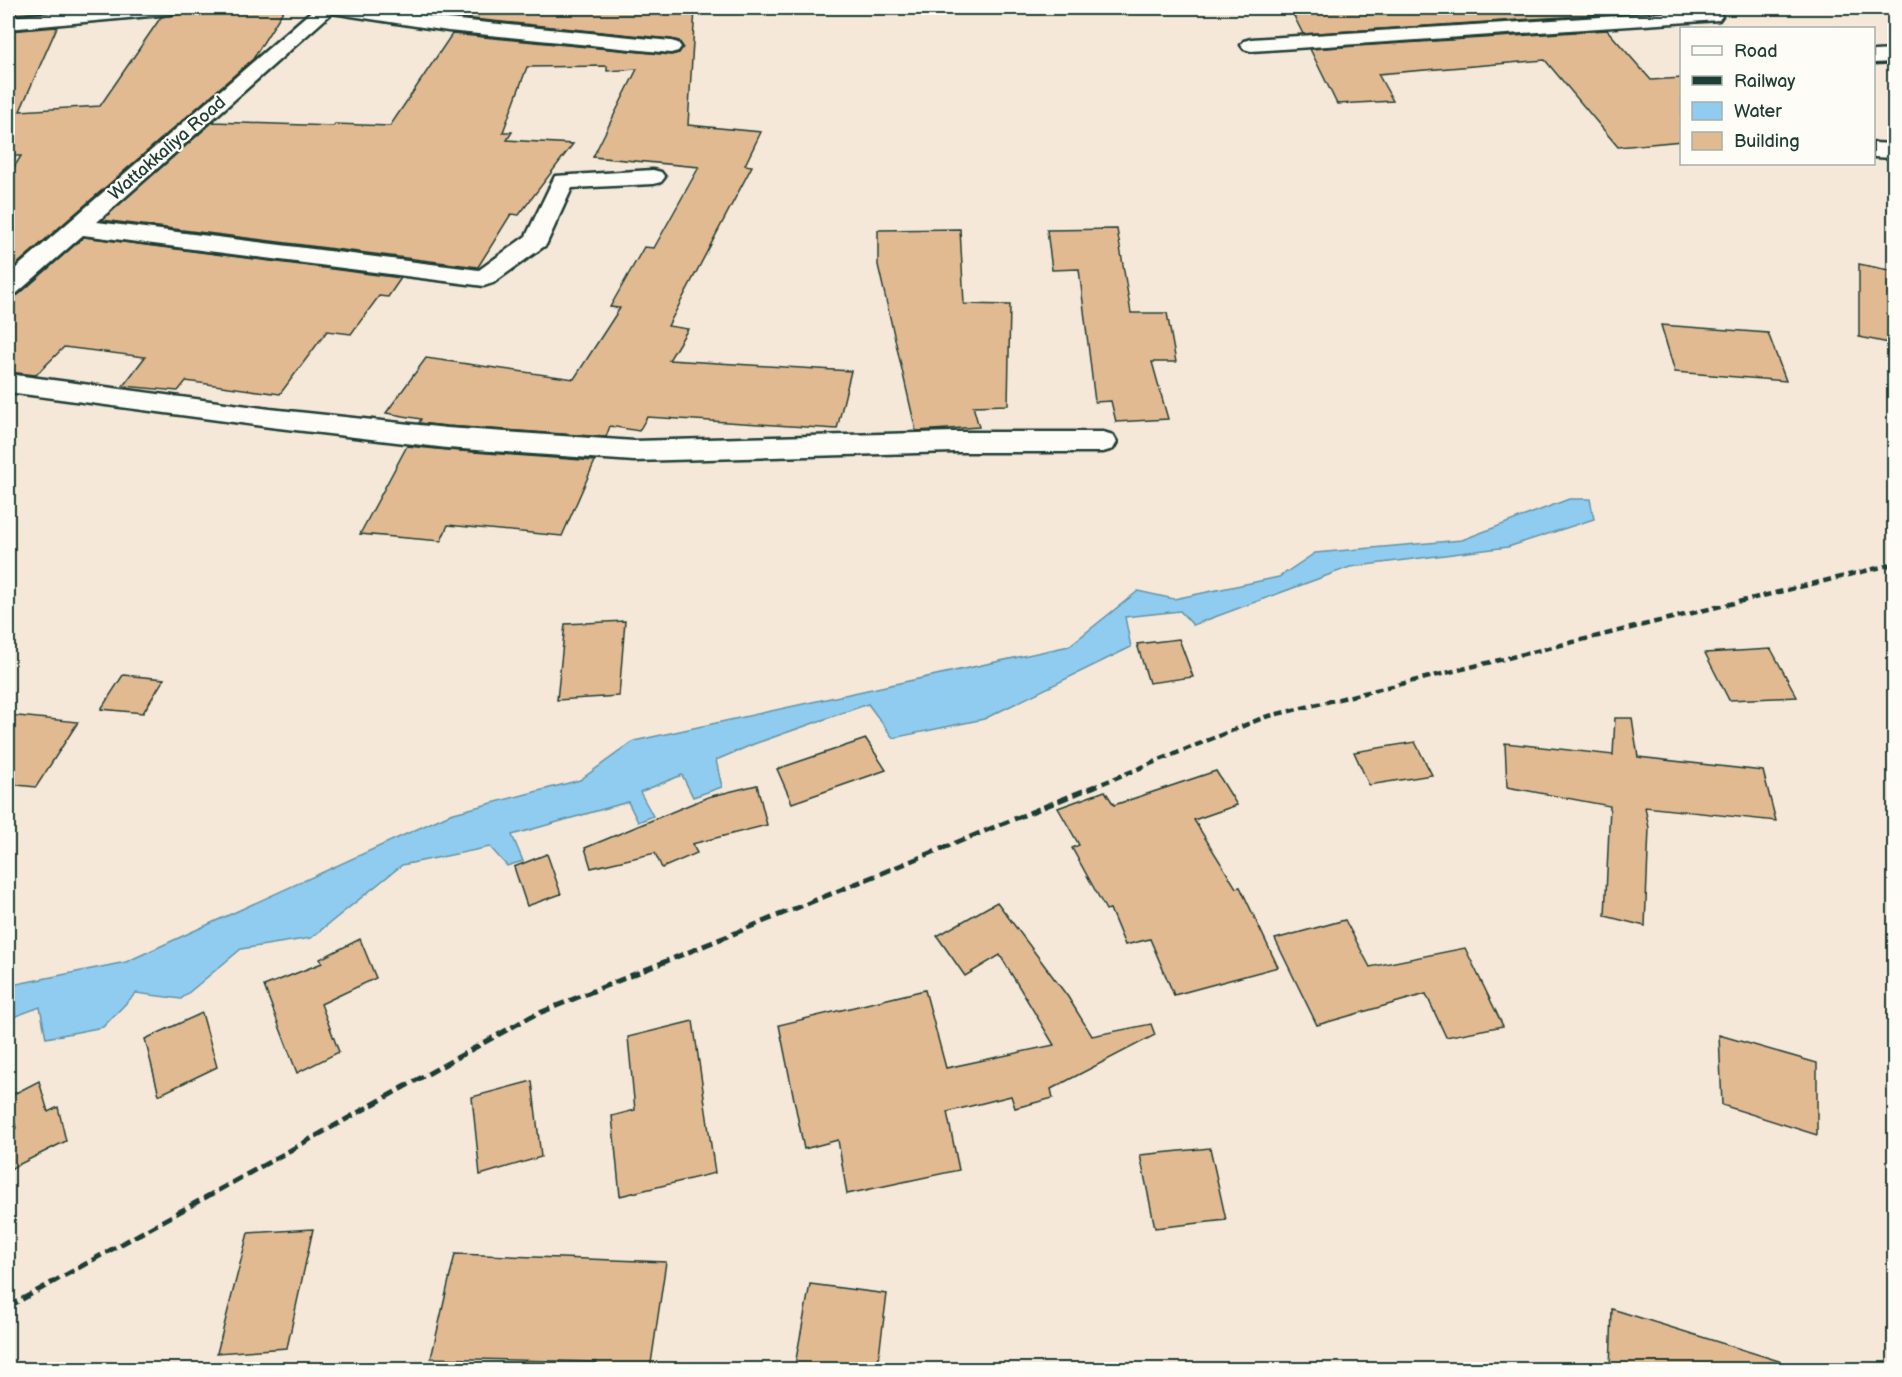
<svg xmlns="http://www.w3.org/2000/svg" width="1902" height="1377" font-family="'Balsamiq Sans',sans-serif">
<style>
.water{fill:#8fccf0;stroke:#6293a5;stroke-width:1.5}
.building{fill:#e2ba92;stroke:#1f3d34;stroke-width:1.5}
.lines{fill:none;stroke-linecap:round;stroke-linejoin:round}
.minor-casing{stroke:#1f3d34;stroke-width:5}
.minor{fill:#fdfcf7;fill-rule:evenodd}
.rail-far1{stroke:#1f3d34;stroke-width:4.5;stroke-dasharray:8 4.5;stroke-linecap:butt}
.rail{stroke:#1f3d34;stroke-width:5;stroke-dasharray:11 5;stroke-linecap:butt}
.labels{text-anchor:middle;stroke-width:4.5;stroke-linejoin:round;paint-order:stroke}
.far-street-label{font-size:18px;fill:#1f3d34;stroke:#fdfcf7}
</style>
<rect width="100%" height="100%" fill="#f5e8d9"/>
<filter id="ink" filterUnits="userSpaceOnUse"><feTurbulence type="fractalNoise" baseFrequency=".0167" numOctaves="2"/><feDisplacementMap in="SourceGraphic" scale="12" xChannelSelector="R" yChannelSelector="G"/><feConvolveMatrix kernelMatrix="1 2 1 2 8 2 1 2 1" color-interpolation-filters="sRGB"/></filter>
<g filter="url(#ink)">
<path class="water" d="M 1569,499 L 1590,499 L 1594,519 L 1508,547 L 1350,567 L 1193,625 L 1180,611 L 1125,617 L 1131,647 L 984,719 L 893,738 L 868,704 L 754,744 L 716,760 L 722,787 L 693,797 L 682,775 L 640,792 L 653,816 L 638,822 L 628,802 L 512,835 L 523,861 L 507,866 L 490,847 L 402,865 L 311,938 L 241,949 L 181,999 L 136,993 L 103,1027 L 46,1038 L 40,1007 L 8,1019 L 8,989 L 17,984 L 126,962 L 450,814 L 580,780 L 634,741 L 1069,646 L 1138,591 L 1174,599 L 1279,577 L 1315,553 L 1462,540 Z"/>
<g class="building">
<path d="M 16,8 L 66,8 L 65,10 L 14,14 Z"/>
<path d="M 184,8 L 285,8 L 253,59 L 8,272 L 8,177 L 21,156 L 8,156 L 9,31 L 57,27 L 20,111 L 100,106 L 161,17 L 180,14 Z"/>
<path d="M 470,8 L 695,8 L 688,125 L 761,132 L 745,165 L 752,166 L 668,326 L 688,329 L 669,360 L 851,371 L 837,429 L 647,417 L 639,431 L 610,426 L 606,437 L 447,426 L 419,423 L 421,419 L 386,413 L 426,358 L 574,379 L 620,308 L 610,307 L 644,247 L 654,248 L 699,167 L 593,157 L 637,69 L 607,71 L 607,66 L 527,67 L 503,132 L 512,132 L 507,140 L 573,144 L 519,215 L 511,214 L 478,267 L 102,220 L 215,120 L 214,122 L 333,126 L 335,124 L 390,126 L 452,34 L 671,55 L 679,53 L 683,47 L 679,41 L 671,39 L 463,18 Z"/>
<path d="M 1290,8 L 1588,8 L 1595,15 L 1303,34 Z"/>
<path d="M 1607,30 L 1651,80 L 1682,78 L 1682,141 L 1618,147 L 1545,60 L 1378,74 L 1393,101 L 1337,104 L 1310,49 Z"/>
<path d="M 960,229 L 964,304 L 1010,305 L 1008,405 L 973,406 L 979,427 L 916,431 L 878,265 L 878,230 Z"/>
<path d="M 1117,229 L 1131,313 L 1167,313 L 1176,362 L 1152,362 L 1168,419 L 1116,422 L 1111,401 L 1095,402 L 1079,269 L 1052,270 L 1047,230 Z"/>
<path d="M 84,237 L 401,278 L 388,297 L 379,296 L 351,334 L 327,331 L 280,394 L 186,381 L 178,391 L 123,386 L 145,357 L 64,347 L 36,375 L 8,372 L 8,298 L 18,295 Z"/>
<path d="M 1859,264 L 1894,271 L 1894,344 L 1859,337 Z"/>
<path d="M 1661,325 L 1768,333 L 1786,381 L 1675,372 Z"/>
<path d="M 407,446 L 447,450 L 595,461 L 562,536 L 448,525 L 441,541 L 360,534 Z"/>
<path d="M 625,621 L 619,696 L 557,700 L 565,624 Z"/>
<path d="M 1179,639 L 1193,677 L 1149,683 L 1137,644 Z"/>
<path d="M 1771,649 L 1797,697 L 1729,700 L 1705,653 Z"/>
<path d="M 123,675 L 164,679 L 143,713 L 101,709 Z"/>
<path d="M 8,715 L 78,722 L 36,787 L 8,784 Z"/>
<path d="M 1615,718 L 1632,718 L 1638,757 L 1763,771 L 1776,821 L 1645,807 L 1649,828 L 1645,926 L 1605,916 L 1610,806 L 1507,787 L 1505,743 L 1613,755 Z"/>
<path d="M 866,739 L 886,770 L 792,803 L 777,769 Z"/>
<path d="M 1415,742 L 1432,775 L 1369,785 L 1354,752 Z"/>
<path d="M 1216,771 L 1237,805 L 1194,820 L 1236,888 L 1240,887 L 1278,967 L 1174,995 L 1150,939 L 1125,945 L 1110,909 L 1106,910 L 1072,848 L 1079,845 L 1058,808 L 1105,791 L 1114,805 Z"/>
<path d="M 757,785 L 767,825 L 692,844 L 697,853 L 662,868 L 655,853 L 591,868 L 585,848 L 708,797 Z"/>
<path d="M 547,854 L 561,894 L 527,906 L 514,867 Z"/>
<path d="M 997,902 L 1068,997 L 1092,1036 L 1151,1024 L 1155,1035 L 1051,1089 L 1053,1098 L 1015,1108 L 1011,1096 L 947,1112 L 959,1170 L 847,1194 L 838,1140 L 804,1149 L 779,1025 L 925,990 L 946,1068 L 1054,1045 L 1000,955 L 965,976 L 937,936 Z"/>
<path d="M 1345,920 L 1370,967 L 1465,948 L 1503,1026 L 1446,1037 L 1426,994 L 1317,1025 L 1275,939 Z"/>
<path d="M 360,939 L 376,978 L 321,1004 L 339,1052 L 297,1073 L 264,986 L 322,963 L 320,959 Z"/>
<path d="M 202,1013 L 217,1067 L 159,1095 L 145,1039 Z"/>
<path d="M 693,1021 L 715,1173 L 620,1196 L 612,1116 L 635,1110 L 628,1037 Z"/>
<path d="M 1719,1035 L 1817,1063 L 1817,1135 L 1722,1105 Z"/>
<path d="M 39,1081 L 48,1112 L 58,1107 L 66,1141 L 8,1170 L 8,1132 L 16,1128 L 8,1097 Z"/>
<path d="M 532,1081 L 541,1157 L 480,1175 L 472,1097 Z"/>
<path d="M 1210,1148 L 1226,1220 L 1155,1228 L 1140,1155 Z"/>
<path d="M 313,1229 L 287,1348 L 217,1353 L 248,1233 Z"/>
<path d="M 455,1254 L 666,1262 L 650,1370 L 596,1370 L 597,1362 L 431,1358 Z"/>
<path d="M 810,1284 L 887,1294 L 877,1370 L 794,1370 Z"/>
<path d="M 1612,1309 L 1779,1361 L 1777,1370 L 1610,1370 Z"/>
</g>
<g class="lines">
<defs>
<g id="minor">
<path d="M 111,8 L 182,8 L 179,12 L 172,14 L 8,29 L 8,17 Z"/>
<path d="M 315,8 L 374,8 L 448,19 L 671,41 L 678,43 L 681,47 L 678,51 L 671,53 L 448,31 L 332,13 L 97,222 L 479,270 L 526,236 L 555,176 L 653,170 L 661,172 L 665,177 L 661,182 L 653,184 L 572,188 L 546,245 L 493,283 L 484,286 L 83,235 L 17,293 L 8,296 L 8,275 Z"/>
<path d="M 1712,10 L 1719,12 L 1722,16 L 1719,20 L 1251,51 L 1244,49 L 1241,45 L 1244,41 L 1251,39 Z"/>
<path d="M 1894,50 L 1894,62 L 1874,63 L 1874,51 Z"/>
<path d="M 1874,143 L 1894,144 L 1894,158 L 1874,157 Z"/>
<path d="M 8,374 L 270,409 L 447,428 L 634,441 L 954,432 L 1103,432 L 1113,435 L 1117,442 L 1113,449 L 1103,452 L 954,452 L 634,461 L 447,448 L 270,427 L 8,392 Z"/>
</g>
</defs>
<use href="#minor" class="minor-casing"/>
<use href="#minor" class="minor"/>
<path class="rail-far1" d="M 1091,788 L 1265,717 L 1894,564"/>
<path class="rail" d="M 8,1307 L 532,1016 L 1095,786"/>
</g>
</g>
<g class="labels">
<g class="far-street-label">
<text transform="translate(167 148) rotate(-41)" y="6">Wattakkaliya Road</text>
</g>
</g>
<rect width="1902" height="1377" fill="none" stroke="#fdfcf7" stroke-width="30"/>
<rect x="15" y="15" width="1872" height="1347" fill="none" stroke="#1f3d34" stroke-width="2" filter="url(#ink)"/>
<rect x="1680" y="27" width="195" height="138" fill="#fdfcf7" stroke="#a4b0a9" stroke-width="1.5"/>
<rect x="1692" y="46" width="30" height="9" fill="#fdfcf7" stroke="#a4b0a9" stroke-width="1.5"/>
<text x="1734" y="57" font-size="18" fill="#1f3d34">Road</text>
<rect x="1692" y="76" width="30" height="9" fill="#1f3d34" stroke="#a4b0a9" stroke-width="1.5"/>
<text x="1734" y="87" font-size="18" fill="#1f3d34">Railway</text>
<rect x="1692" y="102" width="30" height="18" fill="#8fccf0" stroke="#a4b0a9" stroke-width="1.5"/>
<text x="1734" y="117" font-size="18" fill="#1f3d34">Water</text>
<rect x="1692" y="132" width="30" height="18" fill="#e2ba92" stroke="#a4b0a9" stroke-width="1.5"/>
<text x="1734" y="147" font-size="18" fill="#1f3d34">Building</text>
</svg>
